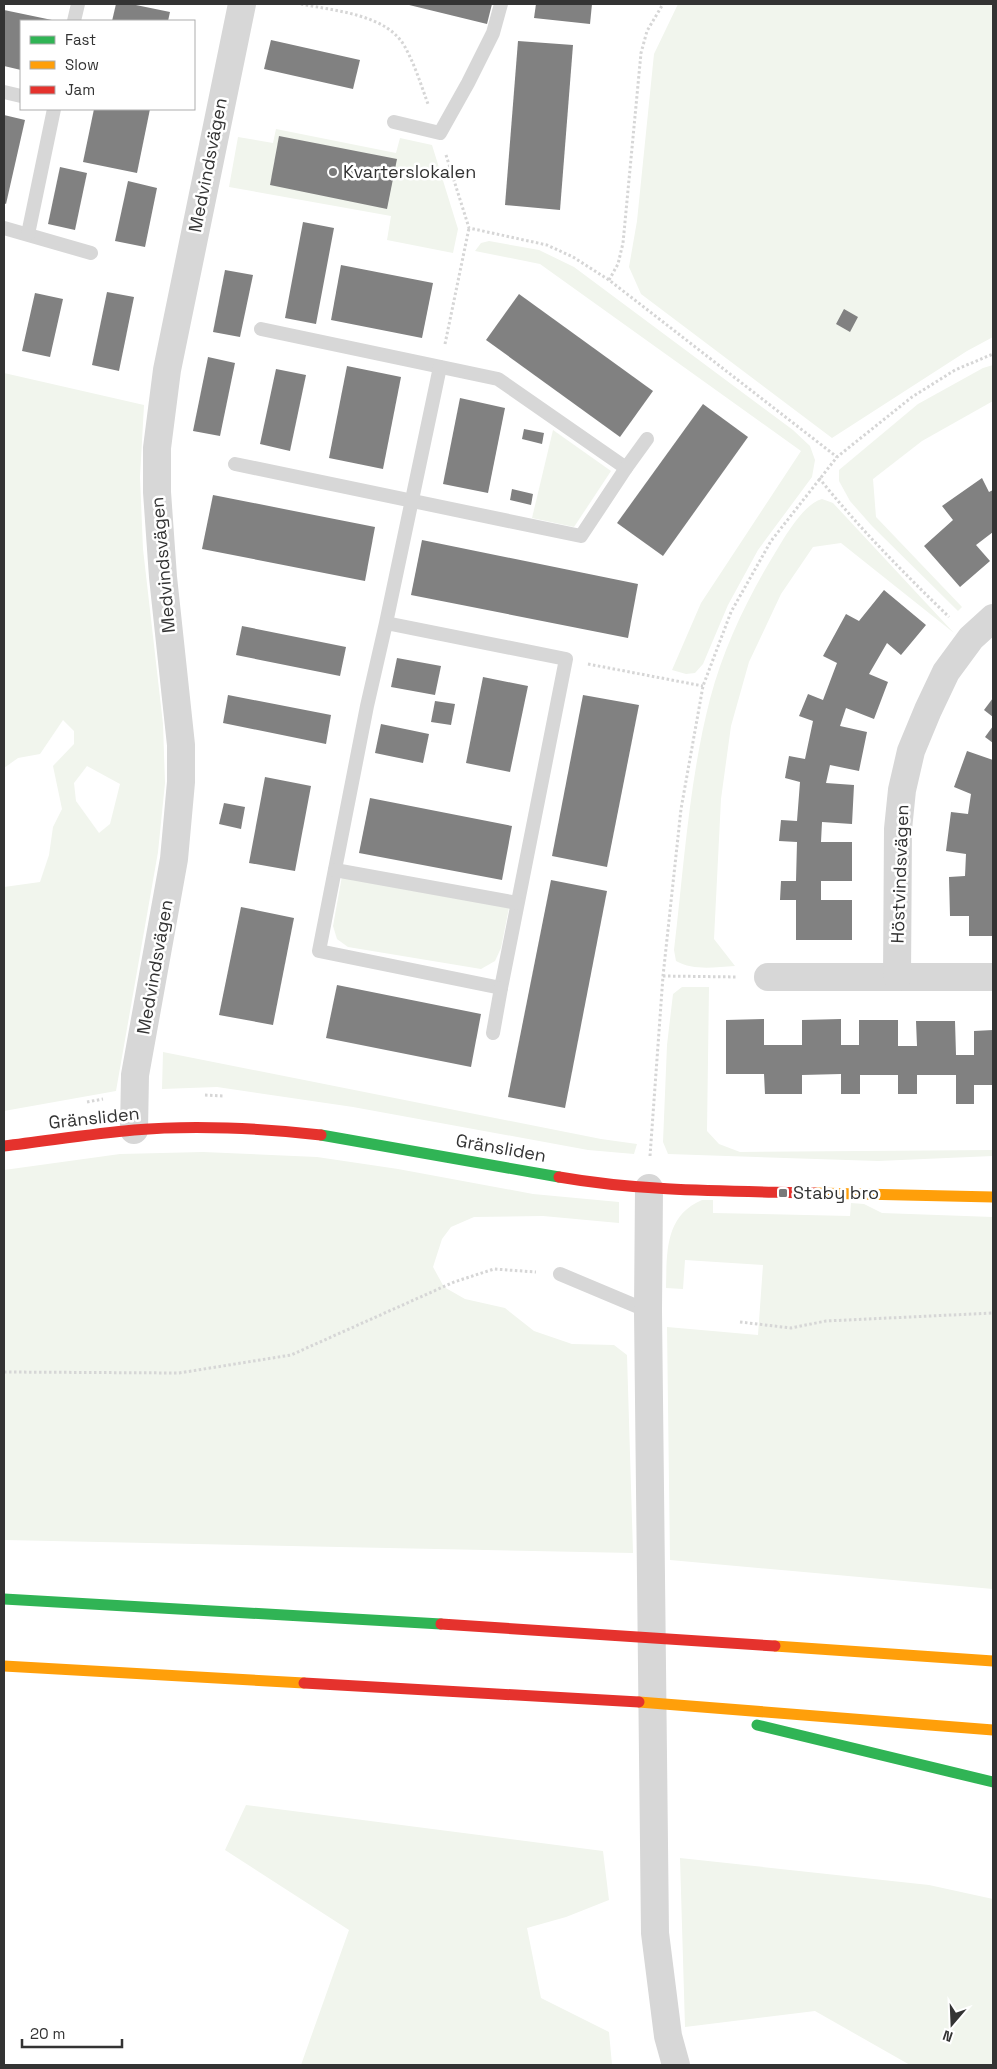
<svg xmlns="http://www.w3.org/2000/svg" width="997" height="2069" font-family="'Space Grotesk',sans-serif">
<style>
.green{fill:#f1f5ed;fill-rule:evenodd}
.building{fill:#818181}
.lines{fill:none;stroke-linecap:round;stroke-linejoin:round}
.path{stroke:#d6d6d6;stroke-width:3;stroke-dasharray:2.5 2.5;stroke-linecap:butt}
.lane{stroke:#d7d7d7;stroke-width:14}
.street{stroke:#d7d7d7;stroke-width:28}
.fast{stroke:#30b455;stroke-width:11}
.slow{stroke:#ff9f0a;stroke-width:11}
.jam{stroke:#e5322d;stroke-width:11}
.poi-dot{fill:#7a7a7a;stroke:#fff;stroke-width:2}
.labels{text-anchor:middle;stroke-width:5;stroke-linejoin:round;paint-order:stroke}
.street-label{font-size:18px;fill:#333;stroke:#fff}
.poi-label{font-size:18px;fill:#333;stroke:#fff;text-anchor:start}
</style>
<rect width="100%" height="100%" fill="#fff"/>
<g class="green">
<path d="M 678,4 L 993,4 L 993,337 L 967,351 L 832,438 L 641,294 L 629,267 L 637,221 L 654,54 Z"/>
<path d="M 276,129 L 396,153 L 400,138 L 432,145 L 458,229 L 453,253 L 387,240 L 391,216 L 229,187 L 238,137 L 273,143 Z"/>
<path d="M 489,241 L 539,250 L 574,267 L 793,430 L 810,446 L 815,460 L 812,477 L 758,550 L 728,605 L 703,664 L 695,673 L 686,674 L 672,670 L 701,603 L 801,451 L 540,264 L 475,251 L 481,243 Z"/>
<path d="M 993,365 L 993,401 L 922,441 L 873,479 L 876,517 L 962,607 L 958,611 L 872,526 L 850,501 L 839,481 L 839,470 L 918,404 L 983,368 Z"/>
<path d="M 4,373 L 144,405 L 140,477 L 143,549 L 163,724 L 165,783 L 158,852 L 116,1091 L 4,1111 L 4,887 L 40,882 L 49,855 L 53,827 L 62,809 L 53,766 L 74,744 L 74,731 L 63,720 L 40,754 L 18,758 L 4,768 ZM 87,766 L 120,784 L 110,824 L 99,833 L 76,801 L 74,783 Z"/>
<path d="M 553,430 L 611,471 L 574,527 L 532,518 Z"/>
<path d="M 822,499 L 833,503 L 954,633 L 841,543 L 813,547 L 781,594 L 749,662 L 731,726 L 721,799 L 714,939 L 735,966 C 715,967 694,971 676,961 L 674,950 C 684,866 689,781 710,699 C 724,646 749,595 778,548 C 787,533 805,503 822,499 Z"/>
<path d="M 342,876 L 509,908 L 501,948 L 495,961 L 481,969 L 348,947 L 337,939 L 333,926 Z"/>
<path d="M 682,987 L 709,987 L 707,1131 L 719,1144 L 740,1152 L 993,1150 L 993,1156 L 878,1161 L 668,1154 L 663,1142 L 667,1045 L 673,994 Z"/>
<path d="M 163,1052 L 601,1139 L 637,1144 L 634,1154 L 588,1150 L 353,1107 L 217,1087 L 162,1089 Z"/>
<path d="M 203,1152 L 317,1157 L 398,1169 L 533,1194 L 619,1202 L 619,1223 L 543,1216 L 474,1217 L 451,1227 L 442,1239 L 433,1267 L 444,1287 L 465,1299 L 505,1308 L 534,1331 L 572,1344 L 614,1345 L 627,1355 L 633,1553 L 4,1540 L 4,1170 L 120,1154 Z"/>
<path d="M 702,1200 L 713,1200 L 713,1213 L 850,1216 L 851,1203 L 864,1204 L 882,1213 L 993,1217 L 993,1589 L 670,1560 L 667,1327 L 758,1335 L 763,1265 L 685,1260 L 683,1289 L 666,1288 C 667,1254 664,1216 702,1200 Z"/>
<path d="M 246,1805 L 603,1851 L 609,1900 L 566,1917 L 527,1928 L 541,1998 L 609,2032 L 612,2065 L 301,2065 L 349,1930 L 225,1850 Z"/>
<path d="M 680,1858 L 929,1885 L 993,1899 L 993,2065 L 910,2065 L 815,2011 L 685,2027 Z"/>
</g>
<g class="building">
<path d="M 116,4 L 131,4 L 170,12 L 168,21 L 112,21 Z"/>
<path d="M 405,4 L 492,4 L 487,24 Z"/>
<path d="M 536,4 L 592,4 L 590,24 L 534,18 Z"/>
<path d="M 4,10 L 52,20 L 21,21 L 21,70 L 4,66 Z"/>
<path d="M 271,40 L 360,60 L 353,89 L 264,69 Z"/>
<path d="M 518,41 L 573,45 L 560,210 L 505,205 Z"/>
<path d="M 94,109 L 150,109 L 137,173 L 83,162 Z"/>
<path d="M 4,115 L 25,120 L 6,204 L 4,203 Z"/>
<path d="M 279,136 L 397,159 L 387,209 L 270,185 Z"/>
<path d="M 60,167 L 87,173 L 75,230 L 48,224 Z"/>
<path d="M 128,181 L 157,188 L 145,247 L 115,241 Z"/>
<path d="M 303,222 L 334,228 L 316,324 L 285,318 Z"/>
<path d="M 341,265 L 433,283 L 422,338 L 331,320 Z"/>
<path d="M 225,270 L 253,275 L 240,337 L 213,332 Z"/>
<path d="M 107,292 L 134,297 L 119,371 L 92,365 Z"/>
<path d="M 35,293 L 63,299 L 50,357 L 22,351 Z"/>
<path d="M 519,294 L 653,391 L 620,437 L 486,340 Z"/>
<path d="M 844,309 L 858,317 L 850,332 L 836,324 Z"/>
<path d="M 208,357 L 235,363 L 220,436 L 193,431 Z"/>
<path d="M 347,366 L 401,377 L 383,469 L 329,458 Z"/>
<path d="M 276,369 L 306,375 L 290,451 L 260,444 Z"/>
<path d="M 460,398 L 505,408 L 488,493 L 443,484 Z"/>
<path d="M 703,404 L 748,437 L 663,556 L 617,523 Z"/>
<path d="M 524,429 L 544,433 L 542,444 L 522,439 Z"/>
<path d="M 982,478 L 989,492 L 993,490 L 993,532 L 976,545 L 990,561 L 960,587 L 924,546 L 953,520 L 942,506 Z"/>
<path d="M 512,489 L 533,494 L 531,505 L 510,500 Z"/>
<path d="M 213,495 L 375,527 L 365,581 L 202,549 Z"/>
<path d="M 422,540 L 638,584 L 628,638 L 411,595 Z"/>
<path d="M 884,590 L 926,625 L 901,655 L 887,643 L 869,674 L 888,682 L 874,719 L 846,708 L 840,726 L 867,732 L 859,771 L 830,765 L 826,783 L 854,785 L 852,824 L 822,822 L 821,842 L 852,842 L 852,881 L 821,881 L 821,900 L 852,900 L 852,940 L 796,940 L 796,900 L 780,900 L 781,881 L 796,881 L 797,842 L 779,841 L 781,820 L 797,821 L 800,782 L 785,778 L 789,756 L 805,759 L 813,721 L 799,716 L 808,694 L 823,700 L 837,663 L 823,656 L 846,614 L 859,621 Z"/>
<path d="M 242,626 L 346,647 L 340,676 L 236,655 Z"/>
<path d="M 397,658 L 441,666 L 435,695 L 391,687 Z"/>
<path d="M 483,677 L 528,686 L 510,772 L 466,763 Z"/>
<path d="M 228,695 L 331,715 L 326,744 L 223,723 Z"/>
<path d="M 583,695 L 639,705 L 607,867 L 552,856 Z"/>
<path d="M 993,698 L 993,717 L 984,710 Z"/>
<path d="M 435,701 L 455,704 L 451,725 L 431,722 Z"/>
<path d="M 381,724 L 429,734 L 423,763 L 375,753 Z"/>
<path d="M 993,726 L 993,743 L 985,737 Z"/>
<path d="M 967,751 L 993,760 L 993,936 L 969,936 L 969,916 L 950,916 L 949,877 L 965,876 L 966,854 L 946,851 L 951,812 L 968,814 L 971,794 L 954,787 Z"/>
<path d="M 265,777 L 311,786 L 295,871 L 249,863 Z"/>
<path d="M 370,798 L 512,826 L 502,880 L 359,853 Z"/>
<path d="M 224,803 L 245,807 L 241,829 L 219,824 Z"/>
<path d="M 551,880 L 607,891 L 565,1108 L 508,1097 Z"/>
<path d="M 241,907 L 294,918 L 273,1025 L 219,1015 Z"/>
<path d="M 337,985 L 481,1014 L 471,1067 L 326,1038 Z"/>
<path d="M 764,1019 L 764,1045 L 802,1045 L 802,1020 L 841,1019 L 841,1045 L 859,1045 L 859,1020 L 898,1020 L 898,1046 L 917,1046 L 916,1021 L 955,1021 L 956,1055 L 974,1055 L 974,1031 L 993,1030 L 993,1085 L 974,1085 L 974,1104 L 956,1104 L 956,1075 L 917,1075 L 917,1094 L 898,1094 L 898,1075 L 860,1075 L 860,1094 L 841,1094 L 841,1074 L 802,1075 L 802,1094 L 765,1094 L 764,1074 L 726,1074 L 726,1020 Z"/>
</g>
<g class="lines">
<g class="path">
<path d="M 301,4 C 335,11 387,14 405,47 C 415,65 421,85 428,104"/>
<path d="M 446,155 L 469,228 L 547,245 L 573,257 L 609,280 L 837,457"/>
<path d="M 609,280 L 618,264 L 623,243 L 641,53 L 647,31 L 663,4"/>
<path d="M 445,344 L 469,228"/>
<path d="M 819,478 C 859,528 903,572 949,617"/>
<path d="M 588,664 L 703,686"/>
<path d="M 663,976 L 738,977"/>
<path d="M 205,1095 L 223,1096"/>
<path d="M 87,1102 L 103,1099"/>
<path d="M 650,1156 L 663,976 L 681,809 L 703,686 L 731,612 L 771,541 L 837,457 L 912,397 L 955,370 L 993,354"/>
<path d="M 740,1322 L 791,1328 L 826,1321 L 993,1313"/>
<path d="M 4,1372 L 179,1373 L 291,1355 L 454,1282 L 494,1269 L 536,1272"/>
</g>
<g class="lane">
<path d="M 74,21 L 78,4"/>
<path d="M 4,92 L 21,96"/>
<path d="M 394,122 L 440,133 L 468,83 L 493,33 L 501,4"/>
<path d="M 4,228 L 91,253"/>
<path d="M 28,234 L 54,109"/>
<path d="M 235,464 L 581,536 L 626,468 L 498,379 L 261,329"/>
<path d="M 626,468 L 647,439"/>
<path d="M 386,623 L 566,659 L 501,988 L 319,951 L 367,706 L 386,623 L 440,367"/>
<path d="M 335,870 L 517,903"/>
<path d="M 493,1033 L 501,988"/>
<path d="M 560,1274 L 648,1311"/>
</g>
<g class="street">
<path d="M 768,977 L 993,977"/>
<path d="M 897,977 L 898,829 L 902,790 L 911,751 L 928,710 L 946,672 L 971,638 L 993,618"/>
<path d="M 134,1130 L 135,1075 L 174,859 L 181,782 L 181,745 L 163,577 L 157,492 L 157,448 L 167,370 L 242,4"/>
<path d="M 649,1188 L 648,1311 L 655,1933 L 668,2036 L 676,2065"/>
</g>
<g class="fast">
<path d="M 321,1135 L 559,1177"/>
<path d="M 4,1599 L 441,1624"/>
<path d="M 757,1725 L 993,1782"/>
</g>
<g class="slow">
<path d="M 816,1193 L 993,1197"/>
<path d="M 775,1646 L 993,1661"/>
<path d="M 4,1666 L 304,1683"/>
<path d="M 639,1702 L 993,1730"/>
</g>
<g class="jam">
<path d="M 4,1146 C 47,1141 90,1134 134,1130 C 192,1125 263,1128 321,1135"/>
<path d="M 559,1177 C 644,1192 731,1191 816,1193"/>
<path d="M 441,1624 L 775,1646"/>
<path d="M 304,1683 L 639,1702"/>
</g>
</g>
<g class="poi-dot">
<circle cx="333" cy="172" r="5"/>
<rect x="778" y="1188" width="10" height="10" rx="2.5"/>
</g>
<g class="labels">
<g class="street-label">
<text transform="translate(208 165) rotate(-79)" y="6">Medvindsvägen</text>
<text transform="translate(163 565) rotate(-95)" y="6">Medvindsvägen</text>
<text transform="translate(900 874) rotate(-88)" y="6">Höstvindsvägen</text>
<text transform="translate(155 967) rotate(-80)" y="6">Medvindsvägen</text>
<text transform="translate(94 1118) rotate(-6)" y="6">Gränsliden</text>
<text transform="translate(501 1148) rotate(10)" y="6">Gränsliden</text>
</g>
<g class="poi-label">
<text x="343" y="178">Kvarterslokalen</text>
<text x="793" y="1199">Staby bro</text>
</g>
</g>
<rect width="997" height="2069" fill="none" stroke="#333333" stroke-width="10"/>
<rect x="20" y="20" width="175" height="90" fill="#ffffff" stroke="#adadad"/>
<rect x="30" y="36" width="25" height="8" fill="#30b455" stroke="#adadad"/>
<text x="65" y="45" font-size="15" fill="#333333">Fast</text>
<rect x="30" y="61" width="25" height="8" fill="#ff9f0a" stroke="#adadad"/>
<text x="65" y="70" font-size="15" fill="#333333">Slow</text>
<rect x="30" y="86" width="25" height="8" fill="#e5322d" stroke="#adadad"/>
<text x="65" y="95" font-size="15" fill="#333333">Jam</text>
<g transform="translate(952 2024) rotate(199)" stroke="#ffffff" stroke-width="4" paint-order="stroke">
<path d="M0-4L9 19L0 12L-9 19Z" fill="#333333"/>
<text y="-8" font-size="14" font-weight="bold" text-anchor="middle" fill="#333333">N</text>
</g>
<path d="M22 2039v8h100v-8" fill="none" stroke="#333333" stroke-width="2.5"/>
<text x="30" y="2039" font-size="15" fill="#333333" stroke="#ffffff" stroke-width="4" paint-order="stroke">20 m</text>
</svg>
